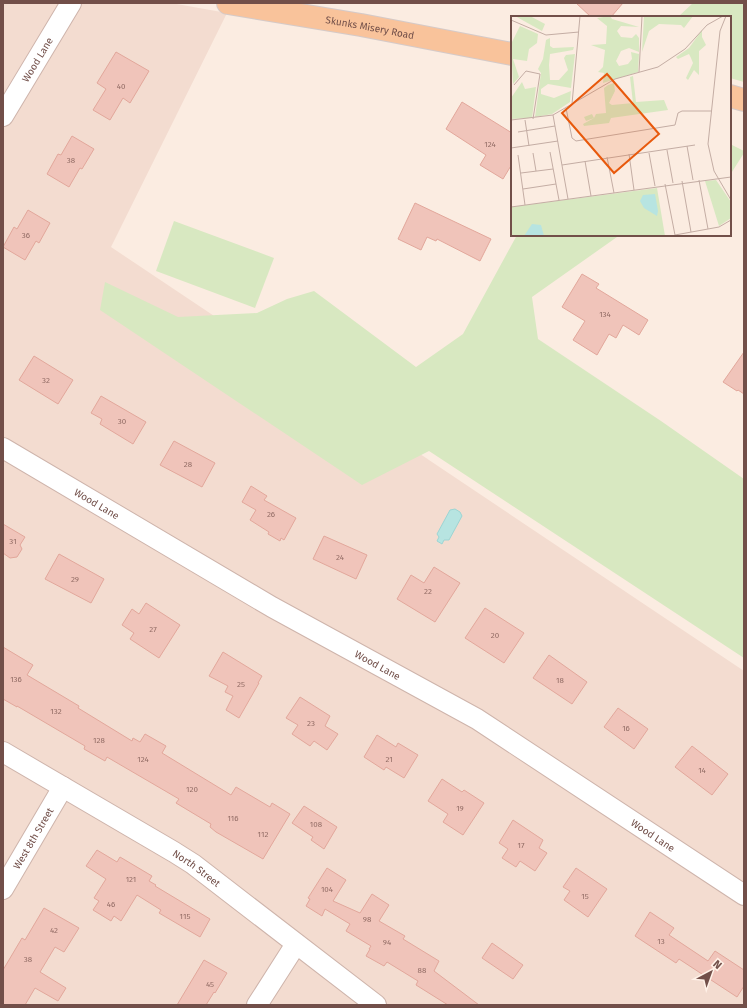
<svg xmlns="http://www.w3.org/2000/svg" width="747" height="1008" font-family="'Fira Sans',sans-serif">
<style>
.residential{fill:#f3dcd0}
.green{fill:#d8e8c1}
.water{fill:#b7e4e1;stroke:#9dd5d3}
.building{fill:#f0c4ba;stroke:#e2a79b}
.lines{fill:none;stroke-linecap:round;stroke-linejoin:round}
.minor-casing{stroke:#ceb4ab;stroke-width:22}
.major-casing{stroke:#d5cac8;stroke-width:24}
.minor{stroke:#fff;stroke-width:20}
.major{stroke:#f9c39b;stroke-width:22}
.labels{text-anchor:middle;stroke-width:3;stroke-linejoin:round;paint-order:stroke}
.number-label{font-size:8px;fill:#926c65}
.street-label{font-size:10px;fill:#724f49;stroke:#fff1e7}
.inset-road{fill:none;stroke:#c4ada4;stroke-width:1}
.view{fill:#e8590c;fill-opacity:0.15;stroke:#e8590c;stroke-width:2}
.inset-edge{fill:none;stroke:#724f49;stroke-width:2}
</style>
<rect width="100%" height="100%" fill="#fbece1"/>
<path class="residential" d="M 3,3 L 171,3 L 227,13 L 111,247 L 744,671 L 744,1005 L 3,1005 Z"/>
<g class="green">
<path d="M 693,3 L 744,3 L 744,82 L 730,78 L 730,17 L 678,17 Z"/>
<path d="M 730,144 L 744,151 L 744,153 L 730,175 Z"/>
<path d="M 174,221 L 274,258 L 255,308 L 156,271 Z"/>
<path d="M 517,235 L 636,235 L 617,237 L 532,297 L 538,339 L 661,421 L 744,479 L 744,658 L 429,451 L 362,485 L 100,310 L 105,282 L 178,317 L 257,313 L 287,299 L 314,291 L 416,367 L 463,334 Z"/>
</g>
<path class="water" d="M 455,509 L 460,512 L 462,516 L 449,540 L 444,540 L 442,544 L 437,541 L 439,537 L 437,534 L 450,510 Z"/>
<g class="building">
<path d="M 576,3 L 623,3 L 611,17 L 591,17 Z"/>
<path d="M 116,52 L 149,71 L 130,103 L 123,98 L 110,120 L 93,110 L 106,89 L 97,83 Z"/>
<path d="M 462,102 L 512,133 L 512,164 L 503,179 L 480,165 L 486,155 L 446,129 Z"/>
<path d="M 72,136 L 94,149 L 82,169 L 80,168 L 69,187 L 47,174 L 58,154 L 61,155 Z"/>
<path d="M 415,203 L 491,239 L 480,261 L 437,239 L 436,241 L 427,237 L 421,250 L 398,239 Z"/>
<path d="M 28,210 L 50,223 L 39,243 L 36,241 L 25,260 L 3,247 L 14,227 L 17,229 Z"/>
<path d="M 582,274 L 599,284 L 596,288 L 648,320 L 639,335 L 623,325 L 616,338 L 609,334 L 597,355 L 573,340 L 585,321 L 562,307 Z"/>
<path d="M 744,352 L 744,394 L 738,390 L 737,391 L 723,382 Z"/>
<path d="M 34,356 L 73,380 L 58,404 L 19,380 Z"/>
<path d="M 101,396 L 146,422 L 133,444 L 100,424 L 102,419 L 91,413 Z"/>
<path d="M 174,441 L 215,463 L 202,487 L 160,465 Z"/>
<path d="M 251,486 L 267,496 L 264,500 L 296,518 L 284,540 L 281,538 L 280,541 L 268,534 L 269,532 L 250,520 L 256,510 L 242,502 Z"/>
<path d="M 3,524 L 25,537 L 20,545 L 22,549 L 17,557 L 10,558 L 3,553 Z"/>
<path d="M 324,536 L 367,555 L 356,579 L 313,559 Z"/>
<path d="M 59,554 L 104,579 L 91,603 L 45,579 Z"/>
<path d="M 434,567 L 460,583 L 435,622 L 397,599 L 411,575 L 424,583 Z"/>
<path d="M 146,603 L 180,625 L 159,658 L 130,639 L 134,633 L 122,625 L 132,609 L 139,614 Z"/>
<path d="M 485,608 L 524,633 L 504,663 L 465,638 Z"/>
<path d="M 3,647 L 33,665 L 27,675 L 79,706 L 78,708 L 132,741 L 133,738 L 140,742 L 145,734 L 166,746 L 162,753 L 231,795 L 236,787 L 270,807 L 272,803 L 290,814 L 263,859 L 216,832 L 210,827 L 211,824 L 176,803 L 179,799 L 107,757 L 105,761 L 84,749 L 85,746 L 17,706 L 17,707 L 3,699 Z"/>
<path d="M 223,652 L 262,676 L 258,683 L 259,683 L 239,718 L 226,710 L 233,696 L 225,692 L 228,686 L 209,676 Z"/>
<path d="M 549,655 L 587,682 L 572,704 L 533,678 Z"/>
<path d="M 300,697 L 330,716 L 325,726 L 338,734 L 327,750 L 314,741 L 310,746 L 292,734 L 298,725 L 286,718 Z"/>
<path d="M 618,708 L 648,729 L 634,749 L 604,727 Z"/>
<path d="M 377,735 L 396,747 L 398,743 L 418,755 L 404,778 L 386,767 L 384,770 L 364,757 Z"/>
<path d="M 692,746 L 728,774 L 712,795 L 675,767 Z"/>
<path d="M 442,779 L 462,792 L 464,790 L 484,803 L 463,835 L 443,822 L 448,814 L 428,801 Z"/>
<path d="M 304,806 L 337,827 L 324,849 L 311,840 L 313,837 L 292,823 Z"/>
<path d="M 513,820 L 543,840 L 539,848 L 547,853 L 535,871 L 520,861 L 516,867 L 502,858 L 508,849 L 499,843 Z"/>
<path d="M 97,850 L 117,862 L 120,857 L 152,876 L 149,881 L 156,885 L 155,886 L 210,919 L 200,937 L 159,913 L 161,910 L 137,895 L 121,921 L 114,916 L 111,921 L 93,910 L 99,901 L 94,898 L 106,879 L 86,866 Z"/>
<path d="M 327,868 L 346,880 L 333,901 L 360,913 L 372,894 L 389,905 L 379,921 L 405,936 L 403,939 L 439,961 L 434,971 L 479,1005 L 448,1005 L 416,985 L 418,981 L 387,962 L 384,966 L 366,956 L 370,949 L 369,949 L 371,946 L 346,931 L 350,924 L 325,909 L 322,916 L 306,906 L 310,899 L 308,898 Z"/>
<path d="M 576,868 L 607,889 L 588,917 L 564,900 L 570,891 L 563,887 Z"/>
<path d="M 44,908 L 79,928 L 64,952 L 55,947 L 40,972 L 66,988 L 58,1001 L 35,988 L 25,1005 L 3,1005 L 3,970 L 22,938 L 25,940 Z"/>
<path d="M 650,912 L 674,928 L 669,935 L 708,961 L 715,951 L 744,970 L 744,986 L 737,997 L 679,959 L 676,963 L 635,936 Z"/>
<path d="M 492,943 L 523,965 L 513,979 L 482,958 Z"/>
<path d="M 204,960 L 227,973 L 215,993 L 214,992 L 206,1005 L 177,1005 Z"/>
</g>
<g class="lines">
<defs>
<g id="minor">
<path id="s1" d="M 3,116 L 71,3"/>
<path id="s2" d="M 3,448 L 272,607 L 477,719 L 744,895"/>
<path id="s3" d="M 3,752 L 174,852 L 193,864 L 376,1005"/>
<path id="s4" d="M 3,889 L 63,787"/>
<path d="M 257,1005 L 296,944"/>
</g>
<g id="major">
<path id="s5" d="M 228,3 L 361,25 L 512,54"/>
<path d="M 730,96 L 744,100"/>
</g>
</defs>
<use href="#minor" class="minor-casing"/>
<use href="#major" class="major-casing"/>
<use href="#minor" class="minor"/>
<use href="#major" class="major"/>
</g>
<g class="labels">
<g class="number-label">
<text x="121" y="89">40</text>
<text x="490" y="147">124</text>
<text x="71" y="163">38</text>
<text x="26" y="238">36</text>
<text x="605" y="317">134</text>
<text x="46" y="383">32</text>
<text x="122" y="424">30</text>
<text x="188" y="467">28</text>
<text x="271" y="517">26</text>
<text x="13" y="544">31</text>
<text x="340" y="560">24</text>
<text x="75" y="582">29</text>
<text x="428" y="594">22</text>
<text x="153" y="632">27</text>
<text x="495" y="638">20</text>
<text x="16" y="682">136</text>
<text x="560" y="683">18</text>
<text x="241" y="687">25</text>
<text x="56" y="714">132</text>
<text x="311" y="726">23</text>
<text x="626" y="731">16</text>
<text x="99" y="743">128</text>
<text x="143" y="762">124</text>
<text x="389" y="762">21</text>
<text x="702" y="773">14</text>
<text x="192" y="792">120</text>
<text x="460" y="811">19</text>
<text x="233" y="821">116</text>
<text x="316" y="827">108</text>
<text x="263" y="837">112</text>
<text x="521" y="848">17</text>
<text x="131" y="882">121</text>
<text x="327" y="892">104</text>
<text x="585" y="899">15</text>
<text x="111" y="907">46</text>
<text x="185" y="919">115</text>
<text x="367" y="922">98</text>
<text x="54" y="933">42</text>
<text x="661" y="944">13</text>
<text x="387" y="945">94</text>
<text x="28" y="962">38</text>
<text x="422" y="973">88</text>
<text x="210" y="987">45</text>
</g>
<g class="street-label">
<text dy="4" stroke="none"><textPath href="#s5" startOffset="144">Skunks Misery Road</textPath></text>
<text dy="4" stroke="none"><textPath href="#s1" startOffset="66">Wood Lane</textPath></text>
<text dy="4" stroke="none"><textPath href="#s2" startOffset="109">Wood Lane</textPath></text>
<text dy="4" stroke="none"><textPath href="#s2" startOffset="433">Wood Lane</textPath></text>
<text dy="4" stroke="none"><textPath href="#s2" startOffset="757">Wood Lane</textPath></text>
<text dy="4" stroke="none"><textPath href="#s4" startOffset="59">West 8th Street</textPath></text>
<text dy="4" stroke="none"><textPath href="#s3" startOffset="226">North Street</textPath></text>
</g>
</g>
<g transform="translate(511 16)">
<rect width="220" height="220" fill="#fbece1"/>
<path d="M 4,0 L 19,0 L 34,8 L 31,15 ZM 99,0 L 101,3 L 128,11 L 110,10 L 106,15 L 110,21 L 121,22 L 125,18 L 128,22 L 128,36 L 118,32 L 110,35 L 105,45 L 108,50 L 117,48 L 121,43 L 120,36 L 128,38 L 127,56 L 92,67 L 93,57 L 87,56 L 92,51 L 94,34 L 80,29 L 95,28 L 96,10 L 86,2 ZM 133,0 L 182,0 L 173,12 L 170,9 L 148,8 L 138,15 L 131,36 ZM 9,10 L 27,18 L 26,27 L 18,33 L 16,45 L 2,43 L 8,61 L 2,68 L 0,28 ZM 191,14 L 191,21 L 195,29 L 188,35 L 188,59 L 183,54 L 177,64 L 175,62 L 182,47 L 180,42 L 178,38 L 167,43 L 165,41 L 178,32 ZM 39,22 L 39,30 L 42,32 L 63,31 L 62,34 L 39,38 L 38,49 L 39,64 L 48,64 L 57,54 L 53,42 L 55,39 L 64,38 L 60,72 L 37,68 L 30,73 L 30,78 L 43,82 L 60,75 L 59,86 L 41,98 L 24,101 L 30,57 L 27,53 L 32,43 L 35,24 ZM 122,60 L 125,86 L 153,84 L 157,94 L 100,102 L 98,107 L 73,110 L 72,108 L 83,102 L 75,105 L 73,101 L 81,98 L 83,102 L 85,98 L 95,97 L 93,72 L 97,69 L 103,67 L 104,75 L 98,87 L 101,89 L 122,87 L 119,61 ZM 11,66 L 14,73 L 25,71 L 21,102 L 0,103 L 0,82 ZM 205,164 L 220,186 L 220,202 L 208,210 L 194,165 ZM 146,172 L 154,220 L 0,220 L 0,191 Z" fill="#d8e8c1"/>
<path d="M 144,178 L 147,195 L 146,200 L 133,192 L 129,185 L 132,179 ZM 21,208 L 30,209 L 33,220 L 13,220 Z" fill="#b7e4e1"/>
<path class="inset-road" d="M 215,0 L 209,15 L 197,128 L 203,155 L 220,184M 0,4 L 35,19 L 68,16M 128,56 L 131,0M 3,69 L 15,55 L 29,58 L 22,103M 61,88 L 69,0M 55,92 L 61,122 L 65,125 L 164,109 L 167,97 L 171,95 L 200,95M 42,99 L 57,183M 0,104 L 42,99 L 104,63 L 147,51 L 174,33 L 196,9 L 212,0M 14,104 L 18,130M 7,116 L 44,110M 176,130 L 182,164M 0,132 L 47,125M 156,134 L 162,167M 39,136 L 48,184M 22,137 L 25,155M 138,137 L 144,170M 118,138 L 123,174M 7,139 L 14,189M 96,141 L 103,177M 74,145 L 80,180M 51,149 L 184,129M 10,157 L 42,153M 188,164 L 197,213M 171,165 L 180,216M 154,168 L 164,219 L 208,211 L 220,204M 12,173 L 45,168M 0,191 L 220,161"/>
<path class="view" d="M 96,58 L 148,118 L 103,157 L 51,97 Z"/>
<rect width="220" height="220" class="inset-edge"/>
</g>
<rect width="747" height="1008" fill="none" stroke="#724f49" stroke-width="8"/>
<g transform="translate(711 972) rotate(41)" stroke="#fff1e7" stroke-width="3" paint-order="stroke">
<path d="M0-3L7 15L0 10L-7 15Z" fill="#724f49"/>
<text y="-6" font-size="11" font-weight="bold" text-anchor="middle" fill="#724f49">N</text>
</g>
</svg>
